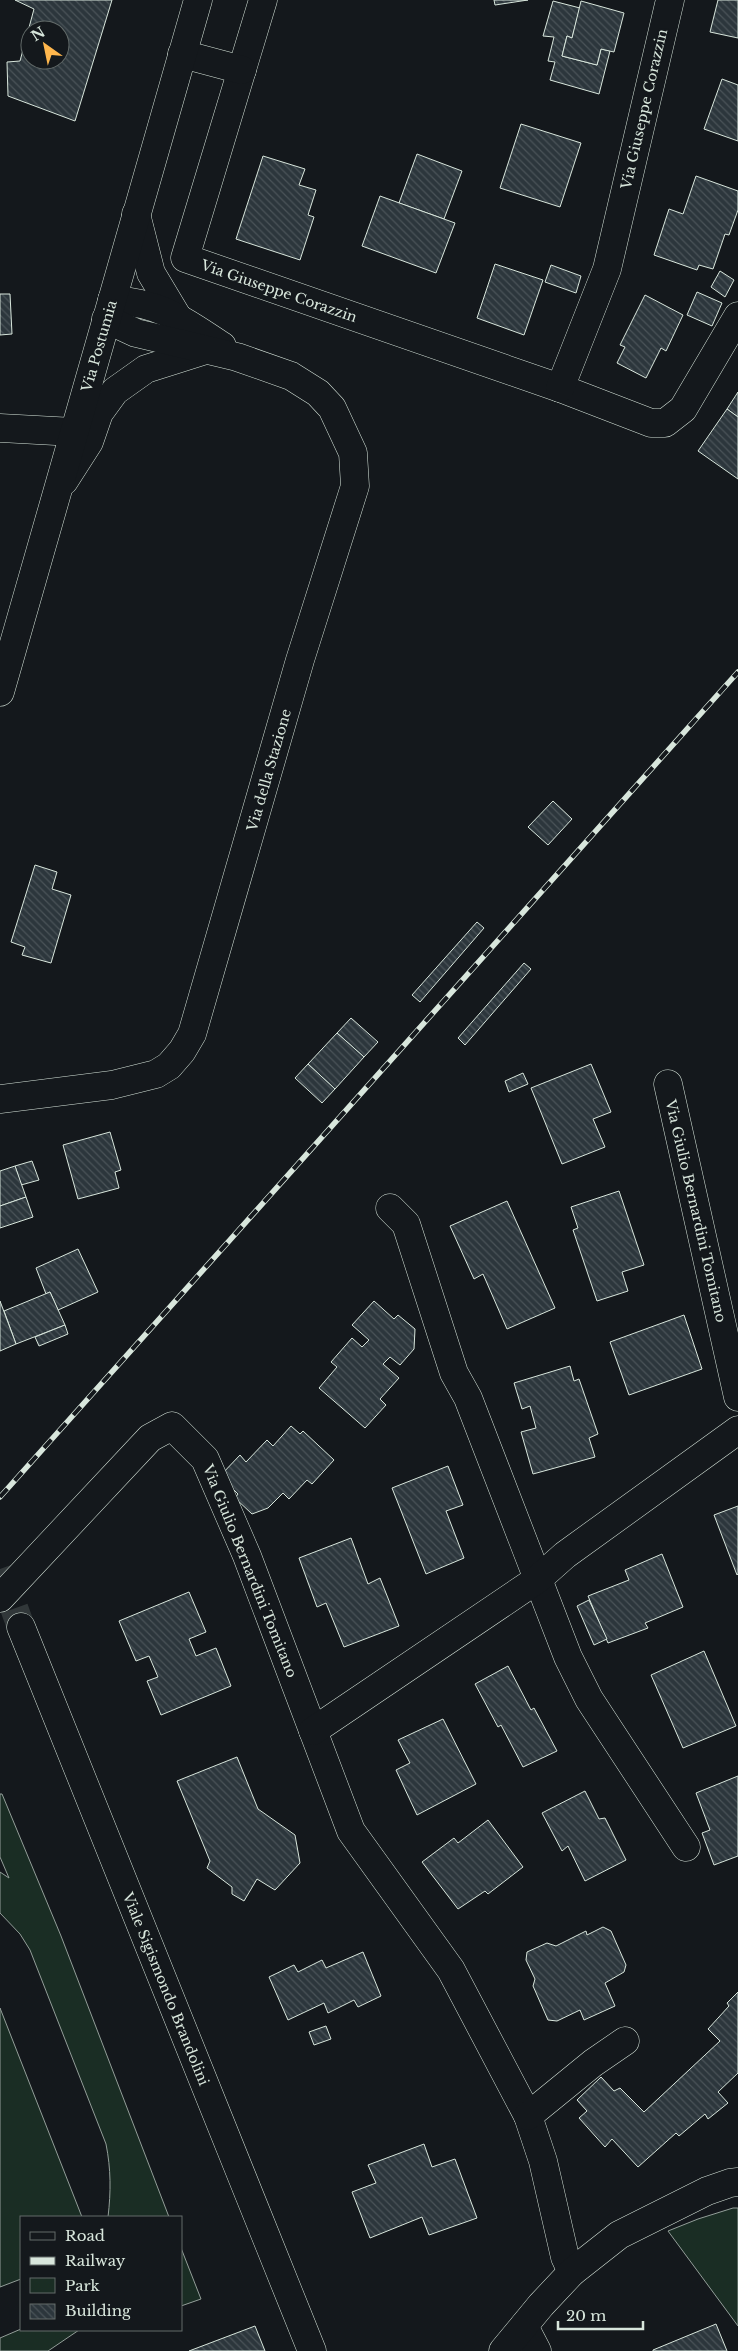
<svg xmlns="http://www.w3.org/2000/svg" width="738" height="2351" font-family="'Libre Baskerville',serif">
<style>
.park{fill:#1a2d24;stroke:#939e99}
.building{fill:url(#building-back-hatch);stroke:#d8e6dc;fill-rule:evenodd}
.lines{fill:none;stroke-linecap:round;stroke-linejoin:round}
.major-tunnel{stroke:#313739;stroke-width:28;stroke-dasharray:28 14;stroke-linecap:butt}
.minor-casing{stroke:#d8e6dc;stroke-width:29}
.major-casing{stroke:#d8e6dc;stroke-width:29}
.minor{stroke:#14181c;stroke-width:28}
.major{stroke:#14181c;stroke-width:28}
.rail-casing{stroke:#d8e6dc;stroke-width:5.5}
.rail{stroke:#14181c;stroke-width:4;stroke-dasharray:11;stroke-linecap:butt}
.labels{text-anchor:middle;stroke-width:4;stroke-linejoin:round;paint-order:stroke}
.street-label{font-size:14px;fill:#d8e6dc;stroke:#14181c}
</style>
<defs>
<pattern id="building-back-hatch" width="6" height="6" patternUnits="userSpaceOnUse" patternTransform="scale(1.25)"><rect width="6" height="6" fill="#2c363c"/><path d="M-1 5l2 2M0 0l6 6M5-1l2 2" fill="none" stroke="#4a5358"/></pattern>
</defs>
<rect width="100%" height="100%" fill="#14181c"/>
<g class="park">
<path d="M 0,1794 L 2,1794 L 61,1936 L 169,2217 L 108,2217 C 111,2192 111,2169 106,2144 L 30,1950 L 20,1934 L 0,1913 L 0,1872 L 9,1878 L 0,1857 Z"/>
<path d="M 0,2008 L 82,2217 L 21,2217 L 21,2279 L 0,2287 Z"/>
<path d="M 733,2208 L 738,2208 L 738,2326 L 668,2231 L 698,2219 Z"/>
<path d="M 181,2248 L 201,2299 L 181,2306 Z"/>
<path d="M 21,2329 L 21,2330 L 79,2330 L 48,2351 L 0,2351 L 0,2338 Z"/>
</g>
<g class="building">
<path d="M 15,0 L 112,0 L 75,121 L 8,96 L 7,62 L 20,61 L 34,9 ZM 30,30 L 60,30 L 60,60 L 30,60 Z"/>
<path d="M 494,0 L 528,0 L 495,5 Z"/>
<path d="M 718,0 L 738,0 L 738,38 L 710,32 Z"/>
<path d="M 553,1 L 580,8 L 572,38 L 567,36 L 562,56 L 597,65 L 601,49 L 610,51 L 599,94 L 550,80 L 555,62 L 548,61 L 554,37 L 543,36 Z"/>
<path d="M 581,1 L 624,13 L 614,52 L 601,49 L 597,65 L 562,56 L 567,36 L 572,38 Z"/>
<path d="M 722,79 L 738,85 L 738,141 L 704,129 Z"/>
<path d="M 521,124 L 581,143 L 560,207 L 500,188 Z"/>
<path d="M 417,154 L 462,171 L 444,219 L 399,203 Z"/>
<path d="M 263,156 L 305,169 L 299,185 L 316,190 L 308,215 L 314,217 L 300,260 L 236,239 Z"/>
<path d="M 696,176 L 738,191 L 738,210 L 729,235 L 725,234 L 713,269 L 699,265 L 697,270 L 654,255 L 669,209 L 683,214 Z"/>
<path d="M 380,196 L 455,223 L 436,273 L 362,246 Z"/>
<path d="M 495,264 L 543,280 L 524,335 L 477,318 Z"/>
<path d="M 551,265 L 581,276 L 576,293 L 545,282 Z"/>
<path d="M 720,271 L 734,280 L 725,297 L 711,287 Z"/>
<path d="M 697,292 L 722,303 L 712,326 L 687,315 Z"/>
<path d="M 0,294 L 10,294 L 12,334 L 0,335 Z"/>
<path d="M 645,295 L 683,315 L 666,351 L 661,348 L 646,378 L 617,363 L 625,347 L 620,345 Z"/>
<path d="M 738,392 L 738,417 L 727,409 Z"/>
<path d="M 727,409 L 738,417 L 738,479 L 698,451 Z"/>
<path d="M 553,801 L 572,819 L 548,845 L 528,827 Z"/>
<path d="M 35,865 L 57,872 L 52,889 L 71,895 L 51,963 L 22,955 L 25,947 L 11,942 Z"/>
<path d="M 477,922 L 484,928 L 420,1002 L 412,995 Z"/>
<path d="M 524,963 L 531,969 L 465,1045 L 458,1038 Z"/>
<path d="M 351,1018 L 378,1042 L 364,1057 L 337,1033 Z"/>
<path d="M 337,1033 L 364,1057 L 335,1089 L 308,1064 Z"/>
<path d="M 308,1064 L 335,1089 L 322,1103 L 295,1078 Z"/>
<path d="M 591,1064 L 611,1112 L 593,1119 L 605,1147 L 562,1164 L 531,1088 Z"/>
<path d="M 523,1073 L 528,1084 L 509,1092 L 505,1081 Z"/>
<path d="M 110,1132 L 121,1170 L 115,1172 L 119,1188 L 78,1199 L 63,1145 Z"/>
<path d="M 32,1161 L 39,1180 L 21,1185 L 15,1166 Z"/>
<path d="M 15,1166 L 26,1197 L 0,1206 L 0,1171 Z"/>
<path d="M 619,1191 L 644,1265 L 622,1272 L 628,1291 L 597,1301 L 573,1230 L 578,1228 L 571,1207 Z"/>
<path d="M 26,1197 L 33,1217 L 0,1228 L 0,1206 Z"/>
<path d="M 507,1201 L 555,1308 L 507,1329 L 483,1274 L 474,1279 L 450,1226 Z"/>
<path d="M 78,1249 L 98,1292 L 58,1310 L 50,1292 L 46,1294 L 36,1268 Z"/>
<path d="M 50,1292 L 65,1325 L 16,1344 L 4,1311 Z"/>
<path d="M 0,1301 L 16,1344 L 0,1351 Z"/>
<path d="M 374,1301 L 394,1319 L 398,1315 L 415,1329 L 414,1349 L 400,1365 L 390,1357 L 383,1364 L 399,1378 L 380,1399 L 386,1405 L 365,1428 L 319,1388 L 337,1367 L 331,1362 L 352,1338 L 362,1347 L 369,1340 L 352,1325 Z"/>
<path d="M 684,1315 L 702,1369 L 629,1395 L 610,1342 Z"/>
<path d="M 65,1325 L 68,1334 L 39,1346 L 35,1337 Z"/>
<path d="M 570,1366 L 574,1381 L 579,1379 L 598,1434 L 589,1438 L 595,1457 L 533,1474 L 521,1432 L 536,1428 L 530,1406 L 522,1409 L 514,1383 Z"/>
<path d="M 291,1426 L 300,1434 L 303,1431 L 334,1460 L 312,1484 L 307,1480 L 289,1499 L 283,1493 L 268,1508 L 252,1514 L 235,1498 L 238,1494 L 220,1476 L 240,1455 L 246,1462 L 267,1440 L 273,1446 Z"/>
<path d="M 448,1466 L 463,1505 L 446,1511 L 464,1558 L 426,1574 L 392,1488 Z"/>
<path d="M 738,1506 L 738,1574 L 737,1575 L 714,1515 Z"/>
<path d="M 351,1538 L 368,1584 L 380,1578 L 399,1626 L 344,1647 L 326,1603 L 317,1607 L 299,1558 Z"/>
<path d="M 662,1554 L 683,1607 L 645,1623 L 648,1628 L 608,1643 L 588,1596 L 629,1580 L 625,1570 Z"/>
<path d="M 189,1592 L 206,1632 L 189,1639 L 196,1656 L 216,1648 L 231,1686 L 161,1715 L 147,1681 L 158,1677 L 149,1656 L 136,1661 L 119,1621 Z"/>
<path d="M 589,1600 L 607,1639 L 594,1645 L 577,1606 Z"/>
<path d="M 704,1651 L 736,1726 L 683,1748 L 651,1675 Z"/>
<path d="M 508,1666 L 531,1710 L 534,1708 L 557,1751 L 523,1767 L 501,1725 L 498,1727 L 475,1684 Z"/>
<path d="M 443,1719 L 476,1784 L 417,1815 L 396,1770 L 410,1763 L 398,1740 Z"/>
<path d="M 237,1757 L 258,1809 L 295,1835 L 300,1863 L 275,1890 L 257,1879 L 244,1901 L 232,1894 L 232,1887 L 207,1868 L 210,1861 L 177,1781 Z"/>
<path d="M 738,1776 L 738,1856 L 714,1865 L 702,1833 L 710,1830 L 696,1793 Z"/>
<path d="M 585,1791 L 599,1819 L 605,1818 L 626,1860 L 585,1881 L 568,1846 L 562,1851 L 542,1813 Z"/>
<path d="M 488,1820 L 523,1867 L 488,1894 L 485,1891 L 458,1909 L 422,1862 L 454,1838 L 458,1843 Z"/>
<path d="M 603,1927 L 611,1931 L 626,1965 L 624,1972 L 605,1983 L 615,2006 L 584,2020 L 580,2010 L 557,2021 L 548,2020 L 533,1986 L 535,1979 L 526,1960 L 527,1952 L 547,1943 L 556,1946 L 586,1931 L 587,1935 Z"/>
<path d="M 363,1952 L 381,1996 L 358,2007 L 354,2000 L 328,2013 L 324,2003 L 288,2020 L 269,1977 L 294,1965 L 298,1972 L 322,1960 L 326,1968 Z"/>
<path d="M 738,1992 L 738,2073 L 718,2092 L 728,2103 L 708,2119 L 705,2114 L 679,2136 L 676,2133 L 638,2167 L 612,2139 L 605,2147 L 579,2118 L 587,2111 L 577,2100 L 601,2077 L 614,2091 L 620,2088 L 644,2112 L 720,2041 L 708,2029 L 729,2006 L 727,2003 Z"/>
<path d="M 326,2026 L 331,2039 L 314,2045 L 309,2032 Z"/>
<path d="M 424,2144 L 432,2167 L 455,2159 L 477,2218 L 429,2235 L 422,2217 L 370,2238 L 352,2192 L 376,2183 L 368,2165 Z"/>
<path d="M 716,2324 L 727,2351 L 653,2351 L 653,2350 Z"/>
<path d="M 255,2326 L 265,2351 L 189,2351 Z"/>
</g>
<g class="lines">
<path class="major-tunnel" d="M 0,1569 L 21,1627"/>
<defs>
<g id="minor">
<path d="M 263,0 L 185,258 L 560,388 L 651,423 L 665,423 L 683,409 L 738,316"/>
<path d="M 182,54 L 242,70"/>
<path d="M 136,214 L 151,273 L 178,318"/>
<path d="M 112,300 C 162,303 182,320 222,346"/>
<path d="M 560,388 L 607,269 L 670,0"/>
<path d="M 0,428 L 74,432"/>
<path d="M 64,481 L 89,442 L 99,413 L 115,391 L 146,369 L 206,350"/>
<path d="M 668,1084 L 738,1397"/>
<path d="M 0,1099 L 112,1085 L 156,1074 L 169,1066 L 182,1051 L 192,1034 L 300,660 L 355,486 L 353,453 L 332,408 L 318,393 L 291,376 L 237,357 L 136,333 L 106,319"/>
<path d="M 390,1208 L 406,1224 L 454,1373 L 468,1398 L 568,1657 L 589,1699 L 686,1847"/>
<path d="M 0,1598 L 150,1438 L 172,1426 L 205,1459 L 247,1556 L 351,1831 L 451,1970 L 528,2116 L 543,2161 L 565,2257 L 572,2272"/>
<path d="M 313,1731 L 538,1579 L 565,1555 L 738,1430"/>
<path d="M 528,2116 L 593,2063 L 625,2041"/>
<path d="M 524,2326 L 537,2351"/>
<path d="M 503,2351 L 541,2305 L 572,2272 L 619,2235 L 707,2191 L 730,2183 L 738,2182"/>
</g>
<g id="major">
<path d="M 0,692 L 198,0"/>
<path d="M 21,1627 L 312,2351"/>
</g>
</defs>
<use href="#minor" class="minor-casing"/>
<use href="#major" class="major-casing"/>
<use href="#minor" class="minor"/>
<use href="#major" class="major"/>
<defs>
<path id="rail" d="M 0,1497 L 738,672"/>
</defs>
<use href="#rail" class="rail-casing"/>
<use href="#rail" class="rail"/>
</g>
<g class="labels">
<g class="street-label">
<text transform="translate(644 109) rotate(-77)" y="5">Via Giuseppe Corazzin</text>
<text transform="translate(279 291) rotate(19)" y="5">Via Giuseppe Corazzin</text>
<text transform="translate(99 346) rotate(-74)" y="5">Via Postumia</text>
<text transform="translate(269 770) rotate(-74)" y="5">Via della Stazione</text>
<text transform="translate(696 1211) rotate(77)" y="5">Via Giulio Bernardini Tomitano</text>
<text transform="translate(250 1571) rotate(68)" y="5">Via Giulio Bernardini Tomitano</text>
<text transform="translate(166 1989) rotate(68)" y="5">Viale Sigismondo Brandolini</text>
</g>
</g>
<rect x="20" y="2216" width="162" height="115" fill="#14181c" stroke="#626a69"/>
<rect x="30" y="2232" width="25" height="8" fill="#14181c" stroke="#626a69"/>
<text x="65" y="2241" font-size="15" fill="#d8e6dc">Road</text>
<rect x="30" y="2257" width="25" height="8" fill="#d8e6dc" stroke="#626a69"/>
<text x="65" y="2266" font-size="15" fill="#d8e6dc">Railway</text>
<rect x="30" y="2278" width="25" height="15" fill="#1a2d24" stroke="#626a69"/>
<text x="65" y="2291" font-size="15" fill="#d8e6dc">Park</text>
<rect x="30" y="2304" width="25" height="15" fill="url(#building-back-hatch)" stroke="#626a69"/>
<text x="65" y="2316" font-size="15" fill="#d8e6dc">Building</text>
<g transform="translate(45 45) rotate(327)"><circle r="24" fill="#14181c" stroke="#626a69"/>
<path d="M0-4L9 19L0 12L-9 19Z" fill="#ffb74d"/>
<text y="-8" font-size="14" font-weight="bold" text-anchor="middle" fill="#d8e6dc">N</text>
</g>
<path d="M558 2321v8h85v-8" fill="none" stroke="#d8e6dc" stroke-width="2.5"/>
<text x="566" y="2321" font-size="15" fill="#d8e6dc" stroke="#14181c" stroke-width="4" paint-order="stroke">20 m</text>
</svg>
